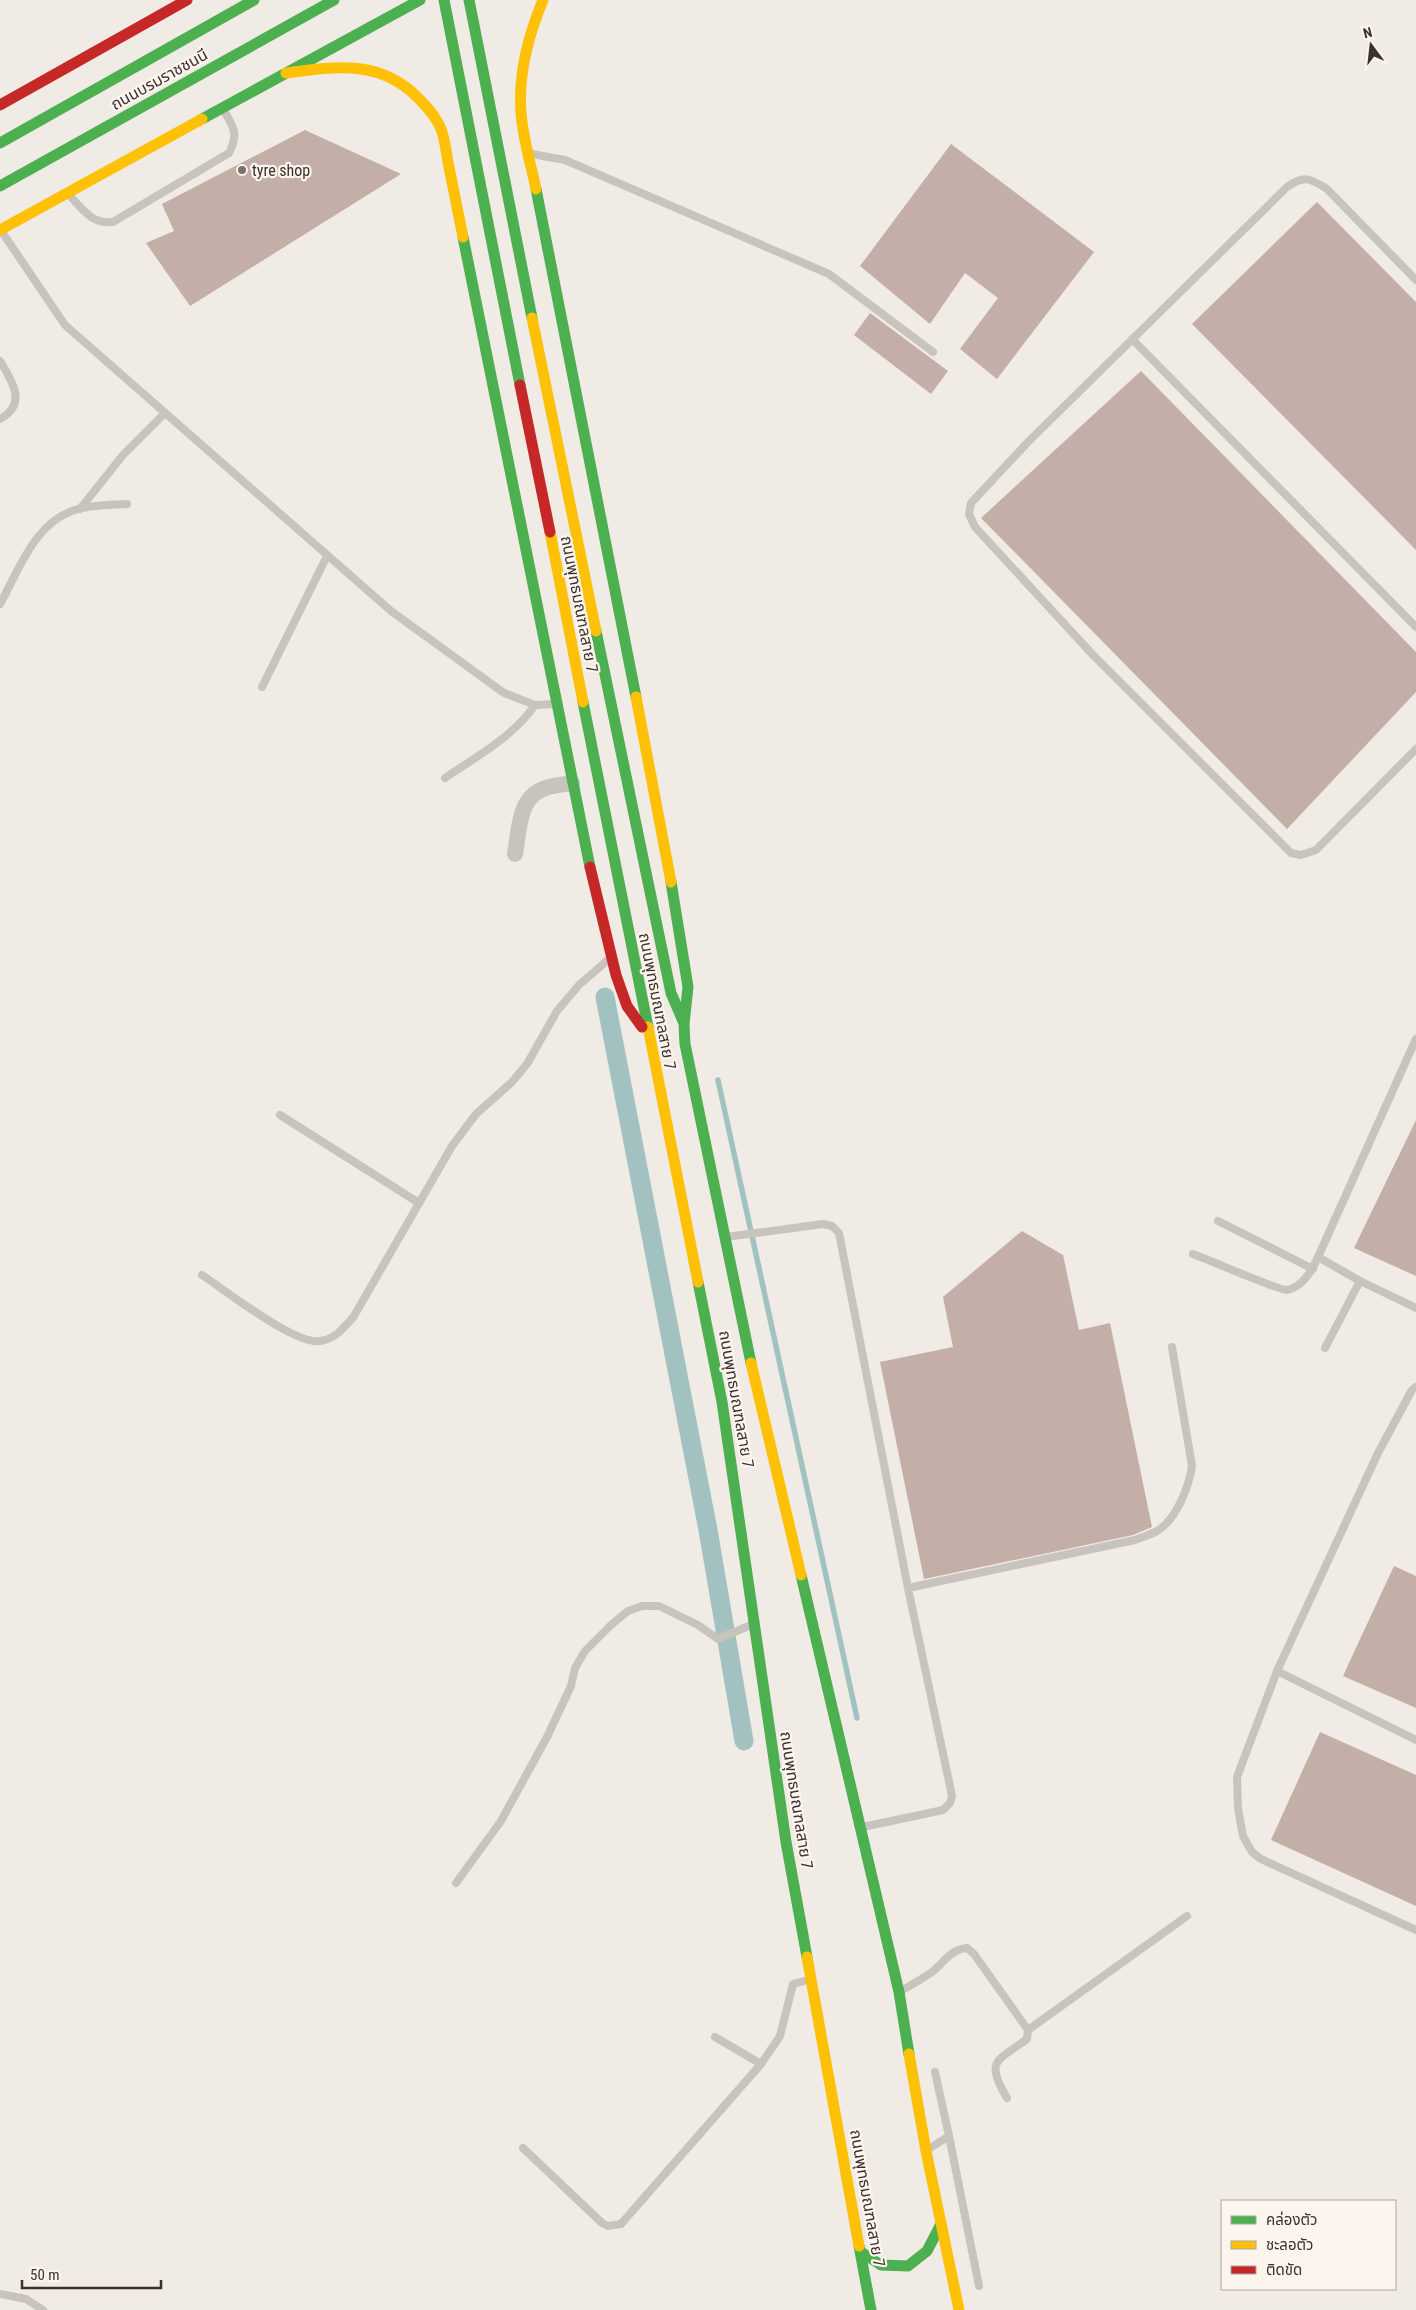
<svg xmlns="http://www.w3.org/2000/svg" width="1416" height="2310" font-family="'Roboto Condensed','Noto Sans Thai',sans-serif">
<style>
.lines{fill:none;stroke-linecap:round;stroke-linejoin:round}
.stream{stroke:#a1c2c1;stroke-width:5.5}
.canal{stroke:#a1c2c1;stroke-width:19}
.building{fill:#c3afa7}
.lane{stroke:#c9c3be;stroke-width:8}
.street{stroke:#c9c3be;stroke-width:16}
.fast{stroke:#4caf50;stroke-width:11}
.slow{stroke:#ffc107;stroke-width:11}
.jam{stroke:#c62828;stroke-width:11}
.poi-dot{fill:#7a716c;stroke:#fbf5ee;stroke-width:2}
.labels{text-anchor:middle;stroke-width:4.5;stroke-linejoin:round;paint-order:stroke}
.street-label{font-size:16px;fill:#3b302b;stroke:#fbf5ee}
.poi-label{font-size:16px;fill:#3b302b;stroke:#fbf5ee;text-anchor:start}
</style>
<rect width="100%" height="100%" fill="#f0ebe5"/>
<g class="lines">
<path class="stream" d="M 718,1080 L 857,1718"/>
<path class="canal" d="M 605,997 L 708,1530 L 744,1741"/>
</g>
<g class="building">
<path d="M 305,130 L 401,174 L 190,306 L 146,243 L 174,231 L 162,204 Z"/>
<path d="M 951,144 L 1094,252 L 997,379 L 960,349 L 998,298 L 965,273 L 930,324 L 860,266 Z"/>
<path d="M 1317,202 L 1416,302 L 1416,550 L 1192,324 Z"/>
<path d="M 870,313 L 948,371 L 931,394 L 854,335 Z"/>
<path d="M 1141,371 L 1416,652 L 1416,692 L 1287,829 L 981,518 Z"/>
<path d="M 1416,1120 L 1416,1276 L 1354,1248 Z"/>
<path d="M 1022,1231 L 1063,1255 L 1079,1330 L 1110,1323 L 1152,1527 L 1133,1535 L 924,1579 L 880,1362 L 953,1347 L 943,1297 Z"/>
<path d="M 1394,1566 L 1416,1576 L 1416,1708 L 1343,1676 Z"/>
<path d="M 1320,1732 L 1416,1775 L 1416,1906 L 1271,1840 Z"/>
</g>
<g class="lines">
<g class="lane">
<path d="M 532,154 L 565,160 L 829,274 L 933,352"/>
<path d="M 69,195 C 83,209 91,224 113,222 L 229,153 C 239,133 234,128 223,109"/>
<path d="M 2,232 L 65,325 L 391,611 L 504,693 L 535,705 L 555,704"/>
<path d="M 1416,280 L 1327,189 C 1310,178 1304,175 1287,187 L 1028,442 L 971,503 L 969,514 L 975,527 L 1093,655 L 1291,853 L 1301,855 L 1316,850 L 1416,749"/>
<path d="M 1132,339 L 1416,627"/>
<path d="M 0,361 C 12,381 28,404 0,419"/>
<path d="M 80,509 L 123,455 L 165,413"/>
<path d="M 0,604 C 20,568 35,521 78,509 C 93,505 111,505 127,504"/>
<path d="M 262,687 L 327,556"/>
<path d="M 445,778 C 477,756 513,737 535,705"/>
<path d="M 1416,1039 L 1318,1257 L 1360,1281 L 1416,1308"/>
<path d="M 280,1115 L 419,1203"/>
<path d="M 1218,1221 L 1313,1269"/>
<path d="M 726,1237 L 823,1224 L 832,1226 L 839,1233 L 908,1588"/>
<path d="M 1193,1254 C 1207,1259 1280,1291 1287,1290 C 1303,1287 1312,1270 1318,1257"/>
<path d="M 202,1275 C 226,1291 288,1339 314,1341 C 332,1343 344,1328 354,1316 L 452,1146 L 476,1114 L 512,1082 L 527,1064 L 557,1011 L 579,985 L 609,959"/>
<path d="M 1325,1348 L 1360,1281"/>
<path d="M 1416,1387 L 1412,1390 L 1378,1453 L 1277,1671 L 1237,1777 L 1238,1808 L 1243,1836 L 1252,1852 L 1261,1859 L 1416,1930"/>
<path d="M 1277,1671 L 1416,1740"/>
<path d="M 863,1827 L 943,1810 L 950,1803 L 952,1796 L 908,1588 L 1135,1540 C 1142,1537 1150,1535 1157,1531 C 1176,1520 1189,1487 1192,1466 L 1172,1347"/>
<path d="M 456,1883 L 501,1821 L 547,1737 L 571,1686 L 575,1668 L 585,1651 L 611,1625 L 628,1611 L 642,1606 L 659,1606 L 698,1625 L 718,1639 L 751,1625"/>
<path d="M 901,1991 C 911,1985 922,1979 932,1972 C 945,1962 949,1950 967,1948 L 974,1954 L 1028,2030 L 1027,2039 C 996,2062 985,2060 1007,2098"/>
<path d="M 1028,2030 L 1187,1916"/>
<path d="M 715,2037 L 761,2064"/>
<path d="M 949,2136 L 979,2286"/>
<path d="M 523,2148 L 602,2223 L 608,2226 L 621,2224 L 761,2064 L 780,2036 L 793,1984 L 808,1980"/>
<path d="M 927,2150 L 949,2136 L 935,2072"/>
<path d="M 0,2294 L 26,2299 L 43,2310"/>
</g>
<path class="street" d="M 515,854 C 519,833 518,800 541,790 C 550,785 562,785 572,783"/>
<g class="fast">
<path d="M 444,0 L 520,385"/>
<path d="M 469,0 L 532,318"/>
<path d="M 202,119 L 420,0"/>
<path d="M 0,143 L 254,0"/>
<path d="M 0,186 L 334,0"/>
<path d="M 536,189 L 636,697"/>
<path d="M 463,237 L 590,867"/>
<path d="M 596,631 L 671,993 L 683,1021"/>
<path d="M 583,702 L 648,1027"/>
<path d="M 671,882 L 688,987 L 684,1024 L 685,1044 L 751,1363"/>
<path d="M 698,1282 L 722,1402 L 786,1842 L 807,1957"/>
<path d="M 801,1575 L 899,1992 L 909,2054"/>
<path d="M 859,2246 L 871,2310"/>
<path d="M 861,2252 L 881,2265 L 908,2266 L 927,2251 L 941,2224"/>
</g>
<g class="slow">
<path d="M 286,73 C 337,66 383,59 421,101 C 428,108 437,119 441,129 C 445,139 446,152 448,162 C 453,187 458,212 463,237"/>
<path d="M 536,189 C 531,165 523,139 521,113 C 518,76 529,34 543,0"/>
<path d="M 0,230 L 202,119"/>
<path d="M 532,318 L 596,631"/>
<path d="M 550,532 L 583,702"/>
<path d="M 636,697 L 671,882"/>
<path d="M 648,1027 L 698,1282"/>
<path d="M 751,1363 L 801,1575"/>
<path d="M 807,1957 L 859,2246"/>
<path d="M 909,2054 L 926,2151 L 959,2310"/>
</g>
<g class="jam">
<path d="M 0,105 L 187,0"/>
<path d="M 520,385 L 550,532"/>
<path d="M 590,867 L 616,975 L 627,1006 L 642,1027"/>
</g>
</g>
<circle class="poi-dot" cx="242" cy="170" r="5"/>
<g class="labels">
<g class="street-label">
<text transform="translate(159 79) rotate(-29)" y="6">ถนนบรมราชชนนี</text>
<text transform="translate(580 604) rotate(79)" y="6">ถนนพุทธมณฑลสาย 7</text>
<text transform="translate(658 1001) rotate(79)" y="6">ถนนพุทธมณฑลสาย 7</text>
<text transform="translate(737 1399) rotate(80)" y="6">ถนนพุทธมณฑลสาย 7</text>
<text transform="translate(797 1800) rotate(81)" y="6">ถนนพุทธมณฑลสาย 7</text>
<text transform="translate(868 2198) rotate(80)" y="6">ถนนพุทธมณฑลสาย 7</text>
</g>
<g class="poi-label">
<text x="252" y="176">tyre shop</text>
</g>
</g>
<rect x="1221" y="2200" width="175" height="90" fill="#fbf5ee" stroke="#aea6a0"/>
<rect x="1231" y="2216" width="25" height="8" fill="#4caf50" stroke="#aea6a0"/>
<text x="1266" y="2225" font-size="15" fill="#3b302b">คล่องตัว</text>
<rect x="1231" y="2241" width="25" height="8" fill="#ffc107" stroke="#aea6a0"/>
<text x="1266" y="2250" font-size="15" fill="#3b302b">ชะลอตัว</text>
<rect x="1231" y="2266" width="25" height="8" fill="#c62828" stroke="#aea6a0"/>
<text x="1266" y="2275" font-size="15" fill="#3b302b">ติดขัด</text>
<g transform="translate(1371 45) rotate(345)" stroke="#fbf5ee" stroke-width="4" paint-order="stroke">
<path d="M0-4L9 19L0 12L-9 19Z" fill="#3b302b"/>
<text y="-8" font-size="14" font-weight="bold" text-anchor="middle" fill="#3b302b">N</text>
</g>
<path d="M22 2280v8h139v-8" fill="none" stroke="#3b302b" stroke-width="2.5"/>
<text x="30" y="2280" font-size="15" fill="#3b302b" stroke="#fbf5ee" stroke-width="4" paint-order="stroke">50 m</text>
</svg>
